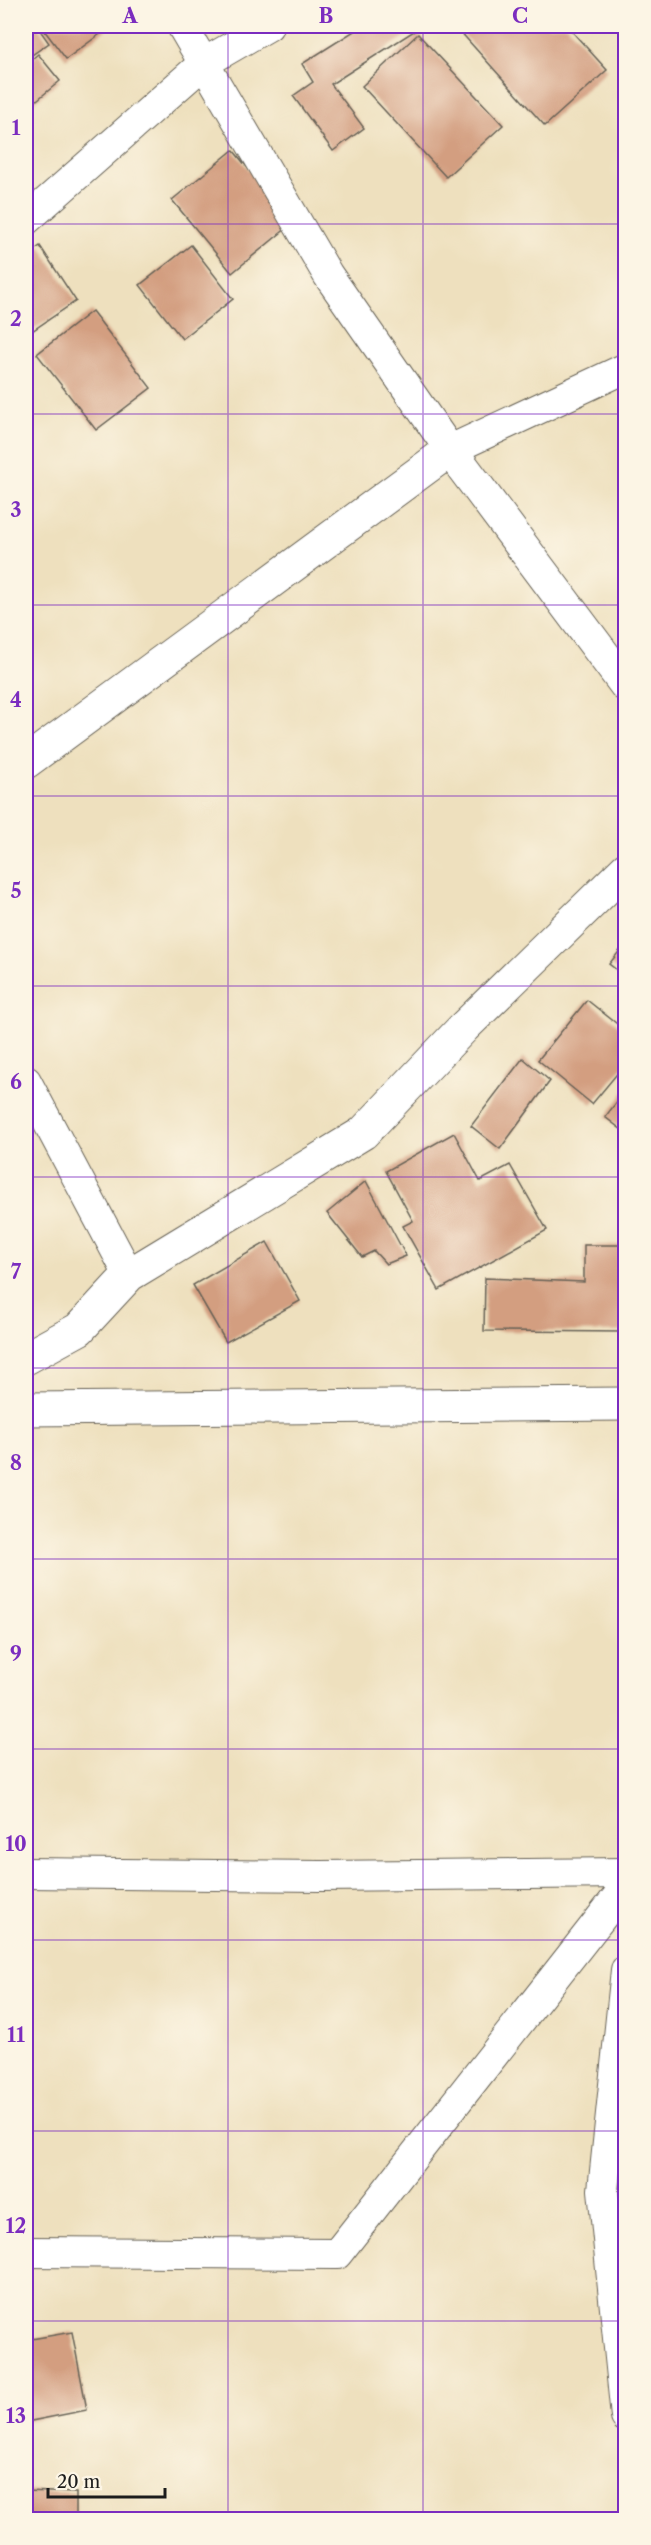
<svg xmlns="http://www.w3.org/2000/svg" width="651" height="2545" font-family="'Libre Caslon Text',serif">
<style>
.building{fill:#d39e80}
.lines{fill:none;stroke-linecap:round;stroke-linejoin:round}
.street-casing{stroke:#666155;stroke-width:32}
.secondary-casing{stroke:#666155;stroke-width:35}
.street{stroke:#fff;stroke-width:30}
.secondary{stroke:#fff;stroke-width:33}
.grid{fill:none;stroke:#7b2cbf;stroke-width:1.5;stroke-opacity:0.55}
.neatline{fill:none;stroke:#7b2cbf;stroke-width:2}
.grid-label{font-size:20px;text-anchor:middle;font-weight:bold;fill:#7b2cbf}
</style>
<rect width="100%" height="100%" fill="#fcf5e5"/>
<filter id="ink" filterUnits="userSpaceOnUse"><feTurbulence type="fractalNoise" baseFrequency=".0167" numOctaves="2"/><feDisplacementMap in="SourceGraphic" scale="12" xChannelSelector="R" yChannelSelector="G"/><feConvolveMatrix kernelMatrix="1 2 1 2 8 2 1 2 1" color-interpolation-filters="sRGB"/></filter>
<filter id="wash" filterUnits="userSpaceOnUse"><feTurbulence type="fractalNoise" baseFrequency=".008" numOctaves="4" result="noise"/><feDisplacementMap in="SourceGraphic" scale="24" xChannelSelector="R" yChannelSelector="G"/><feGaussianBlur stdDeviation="1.35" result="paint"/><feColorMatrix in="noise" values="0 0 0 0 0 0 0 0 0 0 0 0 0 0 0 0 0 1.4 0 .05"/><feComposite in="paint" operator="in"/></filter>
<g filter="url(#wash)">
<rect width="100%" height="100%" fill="#eee0be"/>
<g id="blocks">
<g class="building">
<path d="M 26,26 L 37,26 L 49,43 L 26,59 Z"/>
<path d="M 41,26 L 111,26 L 66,59 Z"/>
<path d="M 362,26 L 422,26 L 331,84 L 364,128 L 333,151 L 293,96 L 313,82 L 302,64 Z"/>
<path d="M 461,26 L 567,26 L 607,70 L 545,126 L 458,29 Z"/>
<path d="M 418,34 L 503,125 L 446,177 L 362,86 Z"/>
<path d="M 38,54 L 60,81 L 26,109 L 26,64 Z"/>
<path d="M 233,150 L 293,223 L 232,273 L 172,200 Z"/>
<path d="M 191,245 L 233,299 L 182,339 L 140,285 Z"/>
<path d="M 40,246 L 76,301 L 26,335 L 26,256 Z"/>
<path d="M 92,311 L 151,388 L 96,430 L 37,354 Z"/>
<path d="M 626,943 L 626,977 L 609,964 Z"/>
<path d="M 587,1000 L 626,1031 L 626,1063 L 592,1104 L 538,1060 Z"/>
<path d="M 523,1058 L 550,1081 L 500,1149 L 471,1126 Z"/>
<path d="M 626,1090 L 626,1133 L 605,1117 Z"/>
<path d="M 454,1133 L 480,1181 L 510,1165 L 547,1230 L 439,1290 L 403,1226 L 413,1221 L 386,1171 Z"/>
<path d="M 366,1181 L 406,1256 L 386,1264 L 374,1251 L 362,1257 L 327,1213 Z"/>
<path d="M 267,1242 L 300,1301 L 226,1342 L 193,1285 Z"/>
<path d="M 584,1245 L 626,1245 L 622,1282 L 626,1283 L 626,1332 L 484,1331 L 485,1278 L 584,1282 Z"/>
<path d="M 72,2332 L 87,2410 L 26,2422 L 26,2340 Z"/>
<path d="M 26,2491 L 76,2493 L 76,2520 L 26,2520 Z"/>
</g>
</g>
</g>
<g filter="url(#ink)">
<use href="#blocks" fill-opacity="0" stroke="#666155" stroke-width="1.5"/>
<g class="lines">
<defs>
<g id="street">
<path d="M 182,26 L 328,275 L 450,450 L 626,368"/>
<path d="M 26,220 L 204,63 L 268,26"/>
<path d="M 26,1081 L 129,1275"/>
<path d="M 26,1873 L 321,1876 L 626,1873"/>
<path d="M 626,1970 L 603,2190 L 626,2417"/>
<path d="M 26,2252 L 337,2254 L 626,1886"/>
</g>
<g id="secondary">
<path d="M 26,762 L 450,450 L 626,685"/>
<path d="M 26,1358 L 79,1329 L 129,1275 L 363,1133 L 464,1027 L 626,869"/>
<path d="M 26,1409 L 626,1404"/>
</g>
</defs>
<use href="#street" class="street-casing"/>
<use href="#secondary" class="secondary-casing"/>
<use href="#street" class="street"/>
<use href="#secondary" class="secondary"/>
</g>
</g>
<path class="grid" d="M 228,26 L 228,2520M 423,26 L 423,2520M 26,224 L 626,224M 26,414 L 626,414M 26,605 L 626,605M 26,796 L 626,796M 26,986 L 626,986M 26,1177 L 626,1177M 26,1368 L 626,1368M 26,1559 L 626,1559M 26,1749 L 626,1749M 26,1940 L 626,1940M 26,2131 L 626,2131M 26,2321 L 626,2321"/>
<rect width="651" height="2545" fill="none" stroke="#fcf5e5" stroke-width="66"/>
<path d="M48 2488v9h117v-9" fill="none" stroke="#1c1c1c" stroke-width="3"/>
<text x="57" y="2488" font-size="18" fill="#1c1c1c" stroke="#fcf5e5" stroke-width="4.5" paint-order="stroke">20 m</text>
<rect x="33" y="33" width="585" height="2479" class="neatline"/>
<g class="grid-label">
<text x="130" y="23">A</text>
<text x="326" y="23">B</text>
<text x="520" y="23">C</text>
<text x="16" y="135">1</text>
<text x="16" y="326">2</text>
<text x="16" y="517">3</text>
<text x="16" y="707">4</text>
<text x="16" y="898">5</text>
<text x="16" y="1089">6</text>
<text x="16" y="1279">7</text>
<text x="16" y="1470">8</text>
<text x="16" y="1661">9</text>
<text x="16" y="1851">10</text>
<text x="16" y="2042">11</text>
<text x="16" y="2233">12</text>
<text x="16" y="2423">13</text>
</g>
</svg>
